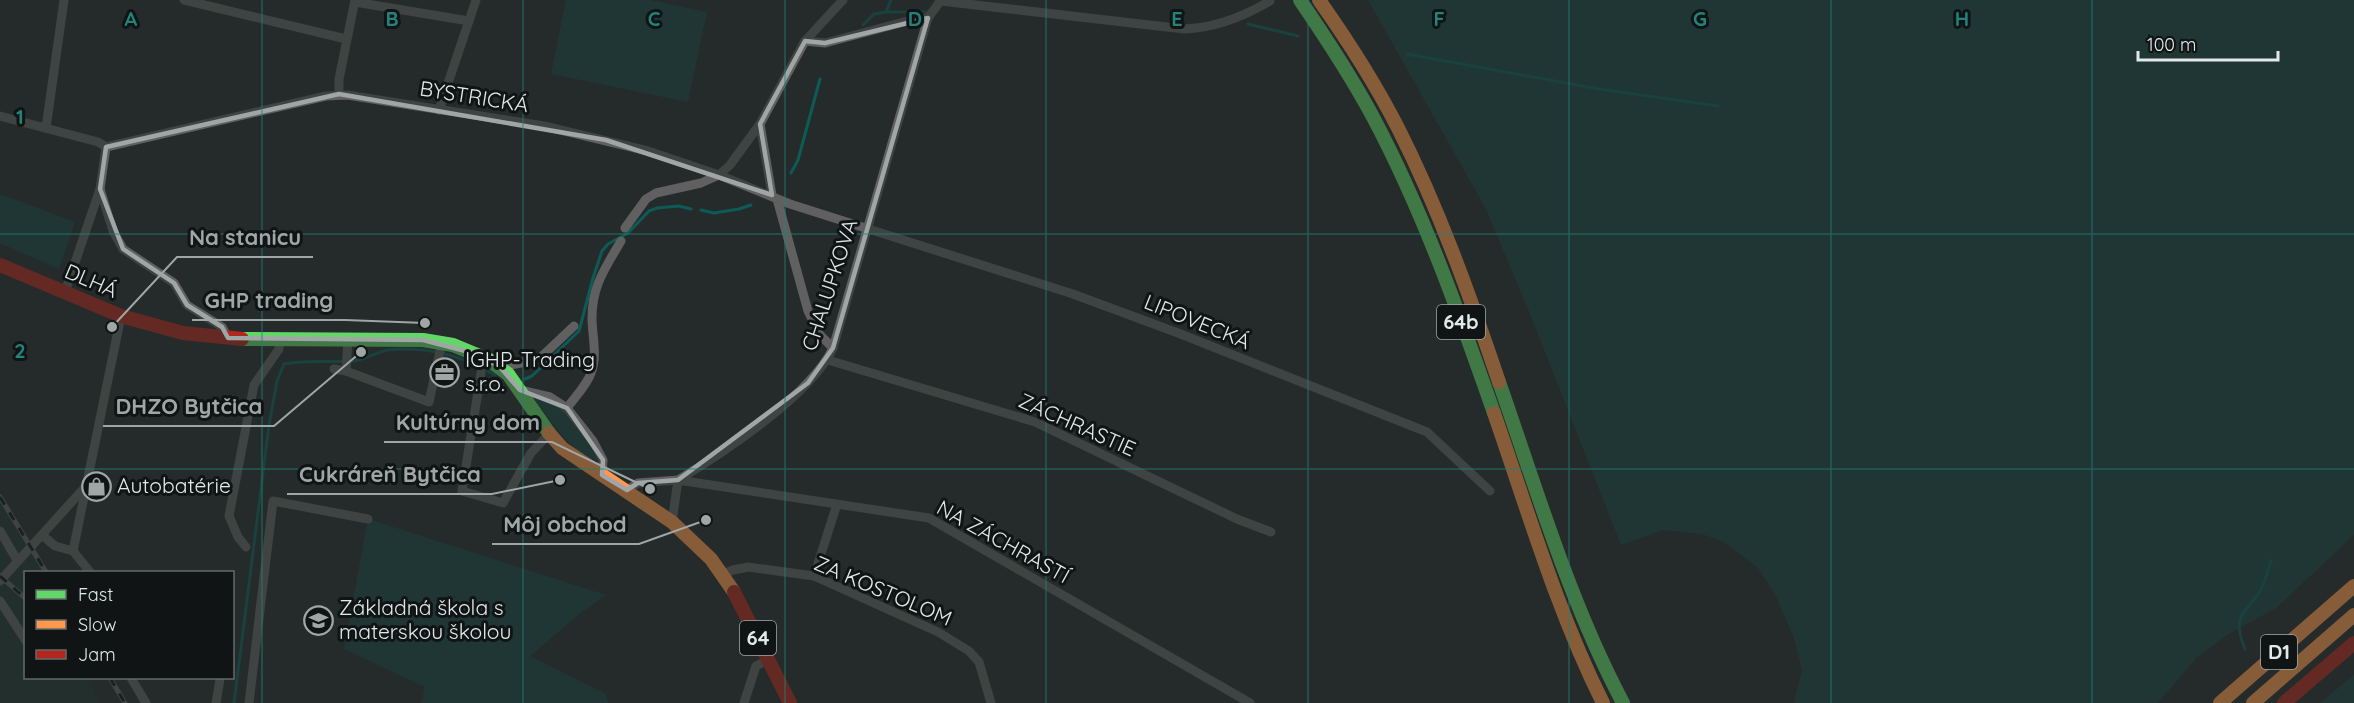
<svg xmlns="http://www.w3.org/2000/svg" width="2354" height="703" font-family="Quicksand,sans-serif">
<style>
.built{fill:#233432}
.green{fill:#194440}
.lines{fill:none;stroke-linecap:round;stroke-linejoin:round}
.stream{stroke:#0c5b56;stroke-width:3}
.street{stroke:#606060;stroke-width:9}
.fast{stroke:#63d668;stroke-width:14}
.slow{stroke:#ff974d;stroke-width:14}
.jam{stroke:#b3261e;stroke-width:14}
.rail-casing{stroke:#616263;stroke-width:5}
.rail{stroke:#101414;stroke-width:3;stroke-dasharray:9;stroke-linecap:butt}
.marked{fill:none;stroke:#a0a6a6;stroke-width:4.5;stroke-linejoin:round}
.grid{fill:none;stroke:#24827a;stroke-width:1.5;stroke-opacity:0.55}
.labels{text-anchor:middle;stroke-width:6;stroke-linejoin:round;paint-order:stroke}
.shield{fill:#101414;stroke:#a3a9a8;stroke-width:1.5}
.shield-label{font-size:20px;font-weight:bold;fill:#e2e9e8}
.street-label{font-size:21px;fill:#e2e9e8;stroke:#101414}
.poi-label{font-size:21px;fill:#e2e9e8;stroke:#101414;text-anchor:start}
.grid-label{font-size:20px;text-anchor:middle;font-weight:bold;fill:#24827a;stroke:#101414;stroke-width:6;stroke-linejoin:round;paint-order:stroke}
.leader{fill:none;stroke:#a0a6a6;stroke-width:2}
.callout-dot{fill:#a0a6a6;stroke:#101414;stroke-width:2}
.callout-label{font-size:22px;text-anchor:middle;font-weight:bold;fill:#a0a6a6;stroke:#101414;stroke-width:6;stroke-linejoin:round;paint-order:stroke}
</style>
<rect width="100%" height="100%" fill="#252b2a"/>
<path class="built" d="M 0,499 L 48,572 L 26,572 L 26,678 L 89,678 L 99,703 L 0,703 Z"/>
<g class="green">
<path d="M 566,0 L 650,0 L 707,12 L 688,102 L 551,74 Z"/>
<path d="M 1368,0 L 2354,0 L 2354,535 L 2276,608 L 2227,635 L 2196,658 L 2158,703 L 1794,703 L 1802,670 L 1794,638 L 1775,594 L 1758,568 L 1724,542 L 1702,534 L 1663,530 L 1621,545 L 1530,314 L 1486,209 Z"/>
<path d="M 0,194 L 75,222 L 59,269 L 0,243 Z"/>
<path d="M 532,395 L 561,406 L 582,429 L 599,461 C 573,457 547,416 532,395 Z"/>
<path d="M 368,519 L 606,595 L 582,612 L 530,656 L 606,694 L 608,703 L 421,703 L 425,687 L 344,649 Z"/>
<path d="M 2354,675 L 2354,703 L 2320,703 Z"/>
</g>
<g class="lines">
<g class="stream">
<path d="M 886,12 L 929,12"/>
<path d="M 1248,24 L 1298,36"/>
<path d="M 863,25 L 874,14 L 886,12 L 891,0"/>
<path d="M 1407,54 L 1599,89 L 1718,106"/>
<path d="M 791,173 L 798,160 L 820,79"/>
<path d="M 701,210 L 714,213 L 739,209 L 751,205"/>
<path d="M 525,379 L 532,376 L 579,331 L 593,278 L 602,251 L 608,244 L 628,233 L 649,211 L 657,208 L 679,206 L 691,209"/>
<path d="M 2245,649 C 2232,617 2242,616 2259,593 C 2265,583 2268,571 2271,561"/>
<path d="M 234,703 L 269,425 L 277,381 L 284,364 C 307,359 330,363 353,361 C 367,359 378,351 388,350 C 426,346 463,356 495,375"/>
</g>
<g class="street">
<path d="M 184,0 L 346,39"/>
<path d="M 941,1 L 1184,29 C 1216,28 1243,17 1270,1"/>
<path d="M 355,2 L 469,21"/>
<path d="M 805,41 L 825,43 L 915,19 L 928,18"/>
<path d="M 339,94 L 339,79 L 355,0"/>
<path d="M 439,110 L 476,0"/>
<path d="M 0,116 L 98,142 L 106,147"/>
<path d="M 760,124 L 772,195"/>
<path d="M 46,128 L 64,0"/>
<path d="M 100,189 L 113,231 L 123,249 L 174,283 L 187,305 L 222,327 L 228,338"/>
<path d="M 777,199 L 808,311 L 820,335 L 833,348"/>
<path d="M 625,228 L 646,199 L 656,193 L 701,183 L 719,175 L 730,165 L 760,124 L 805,41 L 843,0"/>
<path d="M 65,292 L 100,189 L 106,147 L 326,96 L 347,95 L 544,126 L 648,151 L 719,175 L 790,204 L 1073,294 L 1178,333 L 1427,432 L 1490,491"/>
<path d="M 828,360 L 1035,422 L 1237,519 L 1271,532"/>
<path d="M 500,367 L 538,360 L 574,326"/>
<path d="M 334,369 L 346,371 L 429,402 L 442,342"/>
<path d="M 346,371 L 348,339"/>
<path d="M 481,373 L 462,491 L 503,503 L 531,453 L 549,434"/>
<path d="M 520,390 L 550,397 L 567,408 L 593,441 L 603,460 L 602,475"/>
<path d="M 567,408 C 575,397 587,385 591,373 C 598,357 592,335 592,318 C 592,285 606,267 621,241"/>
<path d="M 678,480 C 723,453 811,395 833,348 L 928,18 L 941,0"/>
<path d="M 627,490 L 638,483 L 678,480 L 929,518 L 1250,703"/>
<path d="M 672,522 L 678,480"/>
<path d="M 0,531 L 17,560"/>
<path d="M 42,535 L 55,546 L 73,551 L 90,572"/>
<path d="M 246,547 L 238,537 L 229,516 L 254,385 L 279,349 L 279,340"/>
<path d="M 73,551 L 121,316"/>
<path d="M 723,574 L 733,570 L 748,567 L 814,576 L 938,632 L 969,651 L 979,662 L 991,703"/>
<path d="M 814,576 L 837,504"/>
<path d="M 0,581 L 87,485"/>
<path d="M 0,601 L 26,641"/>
<path d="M 131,678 L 146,703"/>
<path d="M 216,703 L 220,679"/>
<path d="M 249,703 L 273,501 L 368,519"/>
<path d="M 744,703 L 756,666 L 768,660"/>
</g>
<g class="fast">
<path d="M 1300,0 C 1326,38 1351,76 1373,117 C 1423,211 1459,313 1494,413"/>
<path d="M 242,339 L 423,340 L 453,345 L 489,360 L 508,374 L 549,433"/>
<path d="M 1499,382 C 1537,490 1569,601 1623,703"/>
</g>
<g class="slow">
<path d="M 1319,0 C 1348,41 1375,83 1398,128 C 1439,209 1470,296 1499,382"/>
<path d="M 1494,413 C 1528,511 1557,611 1603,703"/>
<path d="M 549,433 L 562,448 L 672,522 L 711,559 L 734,592"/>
<path d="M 2220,703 L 2354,586"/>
<path d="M 2253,703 L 2354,615"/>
</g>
<g class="jam">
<path d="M 0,265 L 121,316 L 183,333 L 242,339"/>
<path d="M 734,592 L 790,703"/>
<path d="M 2284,703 L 2354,643"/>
</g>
<defs>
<g id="rail">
<path d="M 0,497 L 46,572"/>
<path d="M 0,576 L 26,599"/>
<path d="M 110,678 L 125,703"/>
</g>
</defs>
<use href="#rail" class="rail-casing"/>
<use href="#rail" class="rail"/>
</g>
<path d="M0 0H2354V703H0ZM 928,18 L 833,348 L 808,383 L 678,480 L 638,483 L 627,490 L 602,475 L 603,460 L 567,408 L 520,390 L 500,367 L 477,354 L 423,340 L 228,338 L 222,327 L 187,305 L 174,283 L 123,249 L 100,189 L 106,147 L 339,94 L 606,140 L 772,195 L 760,124 L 805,41 L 825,43 Z" fill="#252b2a" fill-opacity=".55" fill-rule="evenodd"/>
<path class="marked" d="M 928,18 L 833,348 L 808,383 L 678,480 L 638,483 L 627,490 L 602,475 L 603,460 L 567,408 L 520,390 L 500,367 L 477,354 L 423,340 L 228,338 L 222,327 L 187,305 L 174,283 L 123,249 L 100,189 L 106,147 L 339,94 L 606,140 L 772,195 L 760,124 L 805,41 L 825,43 Z"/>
<path class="grid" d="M 262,0 L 262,703M 523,0 L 523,703M 785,0 L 785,703M 1046,0 L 1046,703M 1308,0 L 1308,703M 1569,0 L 1569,703M 1831,0 L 1831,703M 2092,0 L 2092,703M 0,234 L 2354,234M 0,469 L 2354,469"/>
<defs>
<symbol id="office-ring" viewBox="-11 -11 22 22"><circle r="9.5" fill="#101414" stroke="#a0a6a6" stroke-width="1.5"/><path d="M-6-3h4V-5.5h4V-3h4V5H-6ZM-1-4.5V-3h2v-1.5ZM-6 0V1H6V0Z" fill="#a0a6a6"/></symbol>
<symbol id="shop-ring" viewBox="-11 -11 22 22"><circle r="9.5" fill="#101414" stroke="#a0a6a6" stroke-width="1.5"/><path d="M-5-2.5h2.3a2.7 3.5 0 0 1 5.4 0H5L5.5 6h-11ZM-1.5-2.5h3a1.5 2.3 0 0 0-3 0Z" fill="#a0a6a6"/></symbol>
<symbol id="school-ring" viewBox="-11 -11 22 22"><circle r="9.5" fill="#101414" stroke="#a0a6a6" stroke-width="1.5"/><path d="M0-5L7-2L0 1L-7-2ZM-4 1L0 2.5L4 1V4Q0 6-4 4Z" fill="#a0a6a6"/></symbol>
</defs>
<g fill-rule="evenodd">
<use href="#office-ring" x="428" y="356" width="33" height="33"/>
<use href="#shop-ring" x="80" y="470" width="33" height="33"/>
<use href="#school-ring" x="302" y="604" width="33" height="33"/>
</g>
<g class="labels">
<g class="shield">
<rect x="1437" y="305" width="48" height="34" rx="4.5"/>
<rect x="740" y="621" width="36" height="34" rx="4.5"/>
<rect x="2261" y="635" width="36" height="34" rx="4.5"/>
</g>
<g class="shield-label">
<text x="1461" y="329">64b</text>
<text x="758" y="645">64</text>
<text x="2279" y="659">D1</text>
</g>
<g class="street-label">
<text transform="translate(474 97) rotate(9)" y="7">BYSTRICKÁ</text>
<text transform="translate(91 281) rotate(23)" y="7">DLHÁ</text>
<text transform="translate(830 285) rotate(-72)" y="7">CHALUPKOVA</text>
<text transform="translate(1197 322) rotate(22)" y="7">LIPOVECKÁ</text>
<text transform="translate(1077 425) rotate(24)" y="7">ZÁCHRASTIE</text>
<text transform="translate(1003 542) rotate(29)" y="7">NA ZÁCHRASTÍ</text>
<text transform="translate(883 591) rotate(23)" y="7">ZA KOSTOLOM</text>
</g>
<g class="poi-label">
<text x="465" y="367">IGHP-Trading<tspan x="465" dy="24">s.r.o.</tspan></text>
<text x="117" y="493">Autobatérie</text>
<text x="339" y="615">Základná škola s<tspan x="339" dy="24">materskou školou</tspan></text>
</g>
</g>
<g class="grid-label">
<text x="131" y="26">A</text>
<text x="392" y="26">B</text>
<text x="654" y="26">C</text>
<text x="915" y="26">D</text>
<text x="1177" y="26">E</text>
<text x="1439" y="26">F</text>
<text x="1700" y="26">G</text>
<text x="1962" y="26">H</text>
<text x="20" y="124">1</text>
<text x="20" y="358">2</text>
</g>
<path class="leader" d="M112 327L177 257H313M425 323L345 320H192M361 352L274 426H103M650 489L552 442H384M560 480L492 494H287M706 520L639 544H492"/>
<g class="callout-dot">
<circle cx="112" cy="327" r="6"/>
<circle cx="425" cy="323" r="6"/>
<circle cx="361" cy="352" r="6"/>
<circle cx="650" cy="489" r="6"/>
<circle cx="560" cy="480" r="6"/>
<circle cx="706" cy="520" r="6"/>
</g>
<g class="callout-label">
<text x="245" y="245">Na stanicu</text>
<text x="269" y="308">GHP trading</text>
<text x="189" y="414">DHZO Bytčica</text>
<text x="468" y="430">Kultúrny dom</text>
<text x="390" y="482">Cukráreň Bytčica</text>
<text x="565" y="532">Môj obchod</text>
</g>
<rect x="24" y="571" width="210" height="108" fill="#101414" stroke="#646969" stroke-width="1.5"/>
<rect x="36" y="590" width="30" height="9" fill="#63d668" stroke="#646969" stroke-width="1.5"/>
<text x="78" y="601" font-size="18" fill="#e2e9e8">Fast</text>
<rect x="36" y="620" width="30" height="9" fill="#ff974d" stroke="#646969" stroke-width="1.5"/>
<text x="78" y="631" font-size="18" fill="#e2e9e8">Slow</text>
<rect x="36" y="650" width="30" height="9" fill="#b3261e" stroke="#646969" stroke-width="1.5"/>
<text x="78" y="661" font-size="18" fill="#e2e9e8">Jam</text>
<path d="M2138 51v9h140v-9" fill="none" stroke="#e2e9e8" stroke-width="3"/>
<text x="2147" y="51" font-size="18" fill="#e2e9e8" stroke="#101414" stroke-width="4.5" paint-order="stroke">100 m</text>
</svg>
